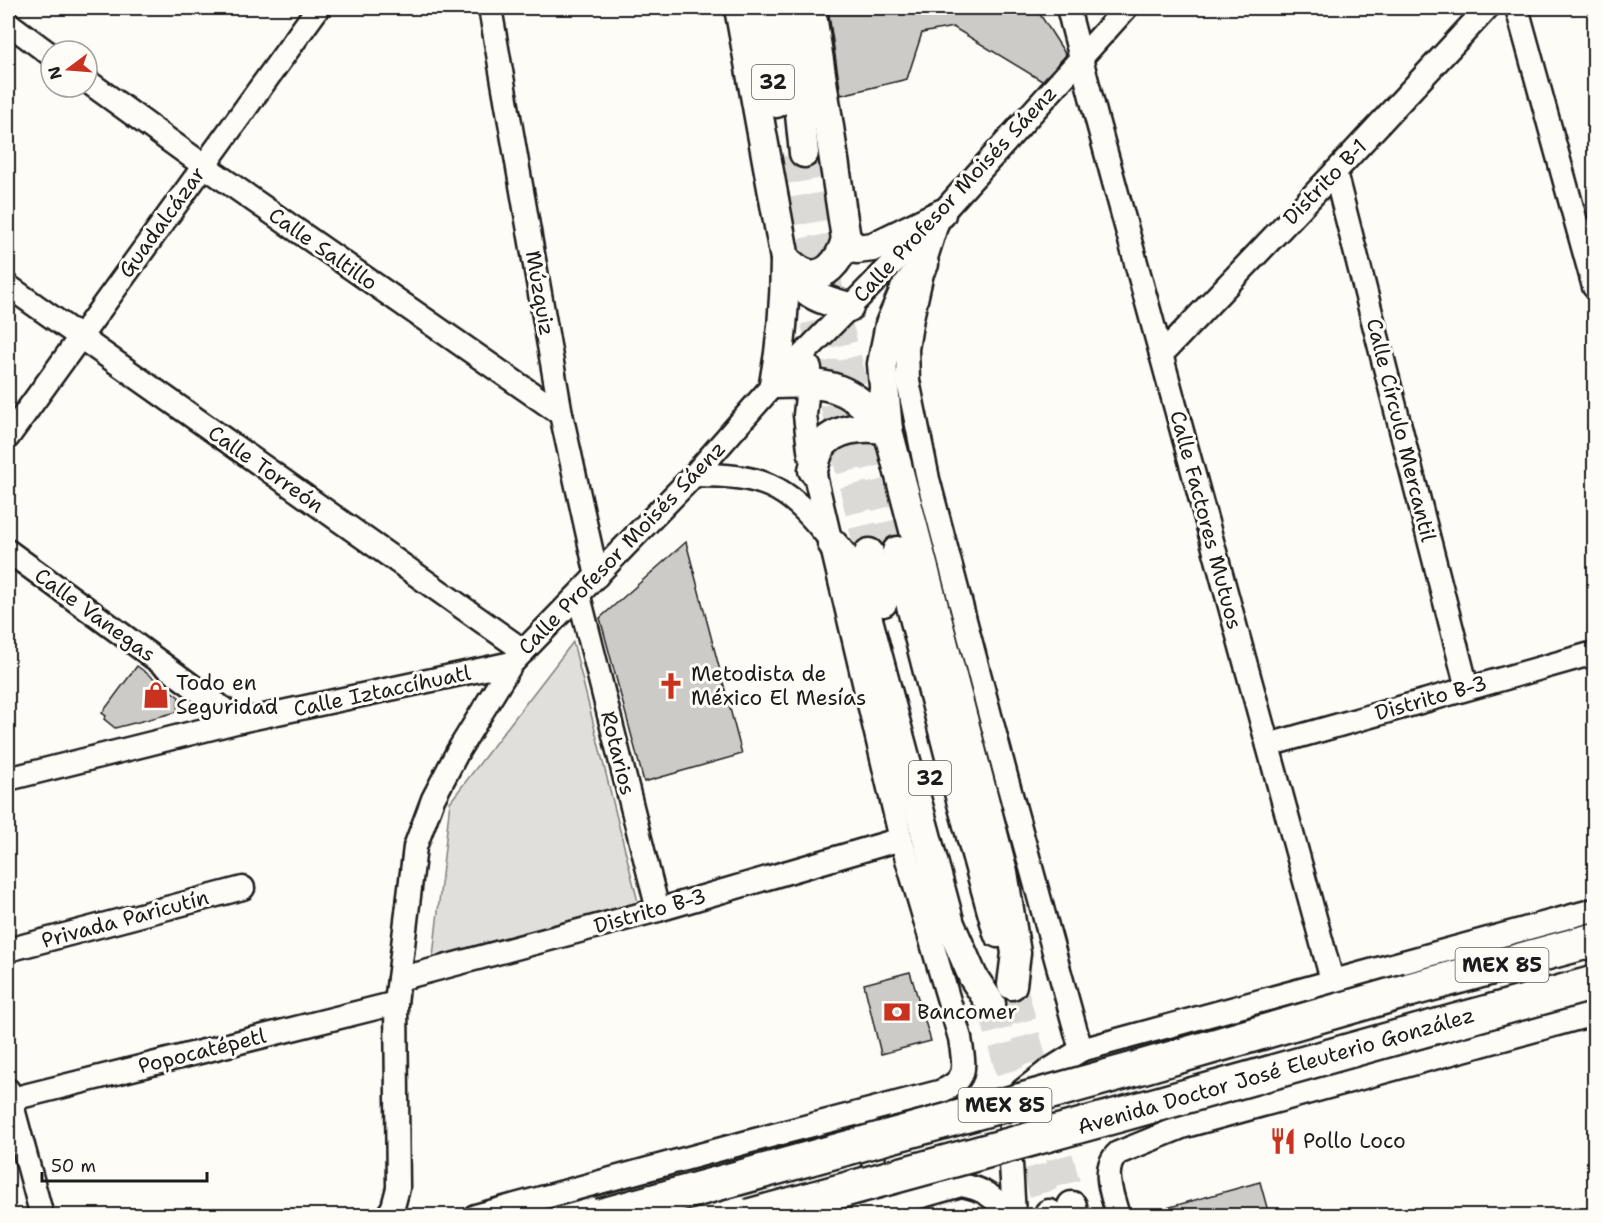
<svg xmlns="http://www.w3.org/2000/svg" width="1602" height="1223" font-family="'Shantell Sans',sans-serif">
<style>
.green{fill:#e0dfdb;stroke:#7e7e7c;stroke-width:1.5}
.building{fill:#cccbc8;stroke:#1c1c1c;stroke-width:1.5}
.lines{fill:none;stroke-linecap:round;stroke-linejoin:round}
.major-tunnel{stroke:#dbdad6;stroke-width:28;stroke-dasharray:28 14;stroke-linecap:butt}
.minor-casing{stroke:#1c1c1c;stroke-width:27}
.major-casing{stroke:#1c1c1c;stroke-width:33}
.highway-casing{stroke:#1c1c1c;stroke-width:38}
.minor{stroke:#fdfcf7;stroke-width:22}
.major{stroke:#fdfcf7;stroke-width:28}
.highway{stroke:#fdfcf7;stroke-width:33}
.highway-bridge-casing{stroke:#1c1c1c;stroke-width:38;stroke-linecap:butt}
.highway-bridge{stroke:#fdfcf7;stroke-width:33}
.labels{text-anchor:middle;stroke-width:6;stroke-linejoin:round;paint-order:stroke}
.shield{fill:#fdfcf7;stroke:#605f5e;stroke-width:1.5}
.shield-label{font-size:20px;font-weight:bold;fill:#1c1c1c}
.street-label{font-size:21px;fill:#1c1c1c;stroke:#fdfcf7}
.poi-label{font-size:21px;fill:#1c1c1c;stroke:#fdfcf7;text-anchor:start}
</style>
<rect width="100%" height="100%" fill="#fdfcf7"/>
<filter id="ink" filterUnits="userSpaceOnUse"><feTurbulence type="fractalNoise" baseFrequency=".0167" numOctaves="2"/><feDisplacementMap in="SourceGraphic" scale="12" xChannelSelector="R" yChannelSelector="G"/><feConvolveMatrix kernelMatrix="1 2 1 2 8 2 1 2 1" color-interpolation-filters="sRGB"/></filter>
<g filter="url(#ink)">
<path class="green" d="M 573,642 L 638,902 L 433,957 L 450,802 Z"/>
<g class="building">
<path d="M 828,8 L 1036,8 L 1066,55 L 1042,81 L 953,27 L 922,33 L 907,79 L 841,95 Z"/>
<path d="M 686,542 L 742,754 L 644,782 L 600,618 Z"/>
<path d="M 137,666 L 179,697 L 177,712 L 115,728 L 104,719 L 106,716 L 102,713 Z"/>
<path d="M 910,972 L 931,1041 L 881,1054 L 864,984 Z"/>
<path d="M 1260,1182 L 1269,1215 L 1159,1215 L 1159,1210 Z"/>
</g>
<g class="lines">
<g class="major-tunnel">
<path d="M 804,153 L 828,284 L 897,551"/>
<path d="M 784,156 L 813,314 L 869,553"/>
<path d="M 1015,995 L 1072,1206"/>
<path d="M 991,1004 L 1049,1214"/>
</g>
<defs>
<g id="minor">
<path d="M 490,8 L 561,414 L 597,576"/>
<path d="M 1068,8 L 1097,120 L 1332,980"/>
<path d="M 1517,8 L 1594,287"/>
<path d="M 8,23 L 51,55"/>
<path d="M 87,81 L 203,165 L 561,414"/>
<path d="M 1335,172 L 1467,688"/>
<path d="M 939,217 L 924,264 L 912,318 L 907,349 L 908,381 L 928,479 L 1007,780 L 1081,1050"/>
<path d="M 8,286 L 524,651"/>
<path d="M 1161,355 L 1335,172 L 1487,8"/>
<path d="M 8,437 L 318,8"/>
<path d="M 694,475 C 761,475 785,483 828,537"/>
<path d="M 8,551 L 240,721"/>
<path d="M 579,596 L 658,910"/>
<path d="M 1268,745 L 1594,653"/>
<path d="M 8,779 L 240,721 L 512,663"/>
<path d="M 8,950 L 243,888"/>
<path d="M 399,979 L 658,910 L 901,839"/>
<path d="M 8,1090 L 42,1216"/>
<path d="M 8,1100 L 396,1003"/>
<path d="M 868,1128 C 866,1156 876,1169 893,1189"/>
<path d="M 387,1216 L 393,1207 L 398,1188 L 396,1003 L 415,847 L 433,799 L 458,751 L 512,663 L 694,475 L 774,384 L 941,214 L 1126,8"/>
<path d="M 475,1216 L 751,1141 L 939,1092 C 970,1080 964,1066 960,1038 L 901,839 L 809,450 L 805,415 L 810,368"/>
<path d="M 853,1216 L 961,1185 C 985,1189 995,1198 1011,1216"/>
<path d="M 1014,1216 L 1010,1146 L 1011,1121 L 1022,1091 L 1049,1070 L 1081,1050 L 1594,910"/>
<path d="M 1118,1216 C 1113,1196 1100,1169 1118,1153 L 1182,1127 L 1594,1014"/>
</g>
<g id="major">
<path d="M 739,8 L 785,259 C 785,302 782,342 774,384 C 833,382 848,385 888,430"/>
<path d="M 761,8 L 776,103"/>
<path d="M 789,8 L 804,153"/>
<path d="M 811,8 L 846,239 L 857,249 L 873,247 L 941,214"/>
<path d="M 785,259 C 790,263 795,268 801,271 C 824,284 841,259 846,239"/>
<path d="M 787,264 C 806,296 813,297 849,307"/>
<path d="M 924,264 L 905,289 L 890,324 L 882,364 L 888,430 L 1003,872 L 1016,953 L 1012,985"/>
<path d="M 813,470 C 815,464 816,457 819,451 C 830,427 866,425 888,430"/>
<path d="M 832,543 C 846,558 854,571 860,590 L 950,924 L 973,977 L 991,1004"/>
<path d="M 897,551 L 961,800 L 998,933"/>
<path d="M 869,553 L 883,602"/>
<path d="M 1072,1206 L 1074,1216"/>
<path d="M 1049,1214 L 1049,1216"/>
</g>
<g id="highway">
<path d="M 1409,990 L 1594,940"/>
<path d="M 1441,1025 L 1594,983"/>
</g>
</defs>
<use href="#minor" class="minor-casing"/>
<use href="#major" class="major-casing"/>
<use href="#highway" class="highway-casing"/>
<use href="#minor" class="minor"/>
<use href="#major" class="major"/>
<use href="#highway" class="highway"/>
<defs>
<g id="highway-bridge">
<path d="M 600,1216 L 1131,1070 L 1409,990"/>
<path d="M 749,1216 L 1119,1115 L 1441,1025"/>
</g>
</defs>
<use href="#highway-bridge" class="highway-bridge-casing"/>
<use href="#highway-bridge" class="highway-bridge"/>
</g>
</g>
<defs>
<symbol id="church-bare" viewBox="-9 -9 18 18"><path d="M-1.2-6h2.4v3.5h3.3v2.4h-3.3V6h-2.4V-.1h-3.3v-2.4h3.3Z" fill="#c8321e" stroke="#fdfcf7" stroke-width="2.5" paint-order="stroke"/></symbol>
<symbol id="shop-bare" viewBox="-9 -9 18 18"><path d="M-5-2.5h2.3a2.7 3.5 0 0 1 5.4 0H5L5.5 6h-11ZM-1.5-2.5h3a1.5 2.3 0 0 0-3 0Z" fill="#c8321e" stroke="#fdfcf7" stroke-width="2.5" paint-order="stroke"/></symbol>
<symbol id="bank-bare" viewBox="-9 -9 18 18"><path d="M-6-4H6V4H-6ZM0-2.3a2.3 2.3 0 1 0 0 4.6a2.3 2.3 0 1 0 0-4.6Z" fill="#c8321e" stroke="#fdfcf7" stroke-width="2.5" paint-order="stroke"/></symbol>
<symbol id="restaurant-bare" viewBox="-9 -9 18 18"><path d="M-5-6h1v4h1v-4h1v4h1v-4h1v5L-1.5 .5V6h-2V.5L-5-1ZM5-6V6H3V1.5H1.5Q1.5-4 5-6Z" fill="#c8321e" stroke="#fdfcf7" stroke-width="2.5" paint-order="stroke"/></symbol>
</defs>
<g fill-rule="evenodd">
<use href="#church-bare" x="652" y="667" width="38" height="38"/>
<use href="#shop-bare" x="137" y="676" width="38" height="38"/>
<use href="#bank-bare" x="878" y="993" width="38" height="38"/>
<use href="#restaurant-bare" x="1264" y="1122" width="38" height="38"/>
</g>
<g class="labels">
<g class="shield">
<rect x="752" y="65" width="42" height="34" rx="4.5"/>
<rect x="909" y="761" width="42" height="34" rx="4.5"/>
<rect x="1455.5" y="948" width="93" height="34" rx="4.5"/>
<rect x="958.5" y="1088" width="93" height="34" rx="4.5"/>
</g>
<g class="shield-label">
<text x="773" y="89">32</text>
<text x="930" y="785">32</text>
<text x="1502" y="972">MEX 85</text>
<text x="1005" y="1112">MEX 85</text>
</g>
<g class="street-label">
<text transform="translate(1325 182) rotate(-46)" y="7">Distrito B-1</text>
<text transform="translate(955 194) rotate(-47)" y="7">Calle Profesor Moisés Sáenz</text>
<text transform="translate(162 222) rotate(-54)" y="7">Guadalcázar</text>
<text transform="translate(323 249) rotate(35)" y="7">Calle Saltillo</text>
<text transform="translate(540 293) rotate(80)" y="7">Múzquiz</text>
<text transform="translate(1401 430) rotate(76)" y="7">Calle Círculo Mercantil</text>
<text transform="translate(266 469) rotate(35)" y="7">Calle Torreón</text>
<text transform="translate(1206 520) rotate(75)" y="7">Calle Factores Mutuos</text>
<text transform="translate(622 548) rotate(-46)" y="7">Calle Profesor Moisés Sáenz</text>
<text transform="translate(95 615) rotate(36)" y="7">Calle Vanegas</text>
<text transform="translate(382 691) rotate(-12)" y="7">Calle Iztaccíhuatl</text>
<text transform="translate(1431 698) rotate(-16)" y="7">Distrito B-3</text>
<text transform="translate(618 753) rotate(76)" y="7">Rotarios</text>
<text transform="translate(650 911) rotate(-16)" y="7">Distrito B-3</text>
<text transform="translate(125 919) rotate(-15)" y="7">Privada Paricutín</text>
<text transform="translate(202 1051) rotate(-14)" y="7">Popocatépetl</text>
<text transform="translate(1276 1071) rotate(-16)" y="7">Avenida Doctor José Eleuterio González</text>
</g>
<g class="poi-label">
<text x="691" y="681">Metodista de<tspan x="691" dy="24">México El Mesías</tspan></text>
<text x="176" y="690">Todo en<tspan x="176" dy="24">Seguridad</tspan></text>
<text x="917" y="1019">Bancomer</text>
<text x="1303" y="1148">Pollo Loco</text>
</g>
</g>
<rect width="1602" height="1223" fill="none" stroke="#fdfcf7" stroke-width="30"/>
<rect x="15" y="15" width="1572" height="1193" fill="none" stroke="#1c1c1c" stroke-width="2" filter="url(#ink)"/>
<g transform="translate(69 69) rotate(254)"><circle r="28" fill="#fdfcf7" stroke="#a3a29f" stroke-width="1.5"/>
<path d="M0-4.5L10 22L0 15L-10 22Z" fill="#c8321e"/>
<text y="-9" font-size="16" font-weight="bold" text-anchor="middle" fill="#1c1c1c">N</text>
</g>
<path d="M42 1172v9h165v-9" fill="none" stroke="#1c1c1c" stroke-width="3"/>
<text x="51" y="1172" font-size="18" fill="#1c1c1c" stroke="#fdfcf7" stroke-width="4.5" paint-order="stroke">50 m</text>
</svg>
